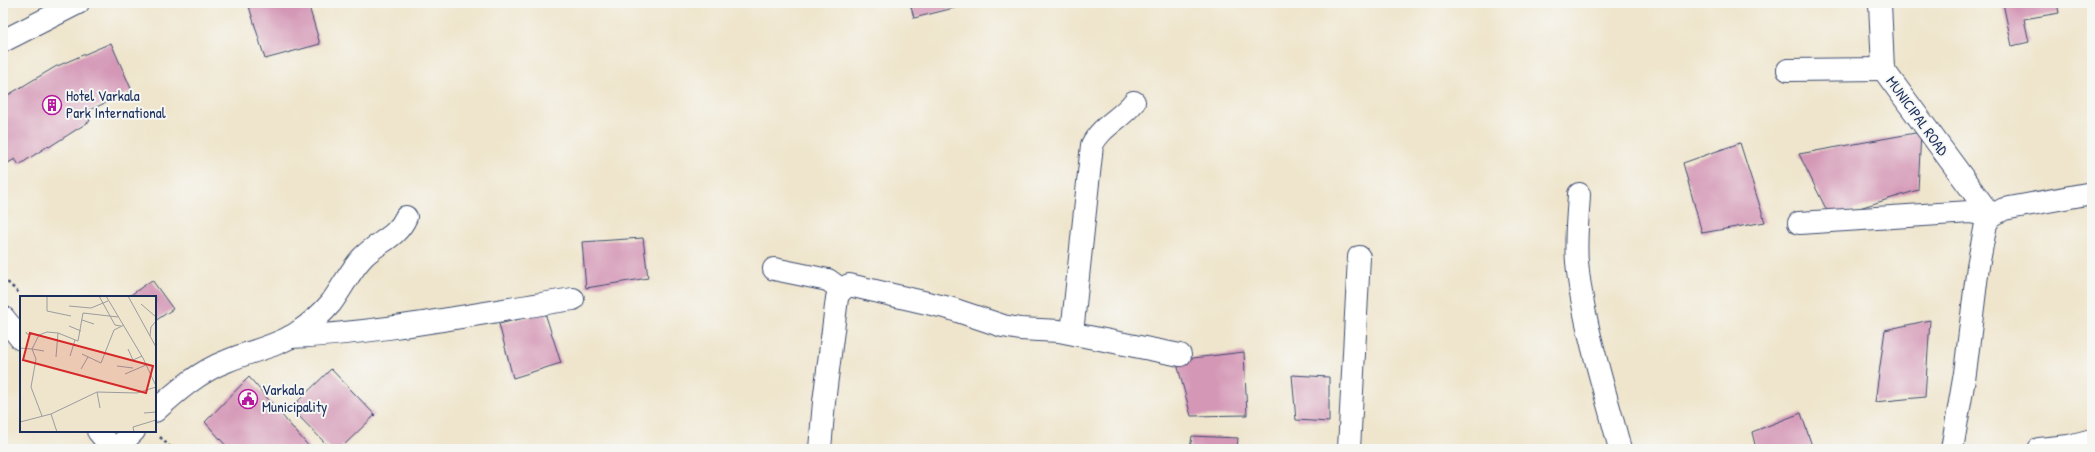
<svg xmlns="http://www.w3.org/2000/svg" width="2095" height="452" font-family="'Patrick Hand',sans-serif">
<style>
.building{fill:#d497b6}
.lines{fill:none;stroke-linecap:round;stroke-linejoin:round}
.minor-casing{stroke:#3b4a6e;stroke-width:24}
.primary-casing{stroke:#3b4a6e;stroke-width:24}
.path{stroke:#3b4a6e;stroke-width:2.5;stroke-dasharray:3 3;stroke-linecap:butt}
.minor{stroke:#fff;stroke-width:22}
.primary{stroke:#fff;stroke-width:22}
.labels{text-anchor:middle;stroke-width:4;stroke-linejoin:round;paint-order:stroke}
.poi-label{font-size:15px;fill:#1b2f5e;stroke:#f6f6f2;text-anchor:start}
.street-label{font-size:15px;fill:#1b2f5e;stroke:#f6f6f2}
.inset-road{fill:none;stroke:#9a9ca0;stroke-width:1}
.view{fill:#d62828;fill-opacity:0.15;stroke:#d62828;stroke-width:2}
.inset-edge{fill:none;stroke:#1b2f5e;stroke-width:2}
</style>
<rect width="100%" height="100%" fill="#f6f6f2"/>
<filter id="ink" filterUnits="userSpaceOnUse"><feTurbulence type="fractalNoise" baseFrequency=".025" numOctaves="2"/><feDisplacementMap in="SourceGraphic" scale="8" xChannelSelector="R" yChannelSelector="G"/><feConvolveMatrix kernelMatrix="1 2 1 2 8 2 1 2 1" color-interpolation-filters="sRGB"/></filter>
<filter id="wash" filterUnits="userSpaceOnUse"><feTurbulence type="fractalNoise" baseFrequency=".012" numOctaves="4" result="noise"/><feDisplacementMap in="SourceGraphic" scale="16" xChannelSelector="R" yChannelSelector="G"/><feGaussianBlur stdDeviation="0.9" result="paint"/><feColorMatrix in="noise" values="0 0 0 0 0 0 0 0 0 0 0 0 0 0 0 0 0 1.4 0 .05"/><feComposite in="paint" operator="in"/></filter>
<g filter="url(#wash)">
<rect width="100%" height="100%" fill="#efe5cc"/>
<g id="blocks">
<g class="building">
<path d="M 248,3 L 308,3 L 320,44 L 265,59 Z"/>
<path d="M 910,3 L 966,3 L 966,5 L 914,18 Z"/>
<path d="M 2003,3 L 2057,3 L 2059,13 L 2024,19 L 2029,42 L 2012,46 Z"/>
<path d="M 111,43 L 132,91 L 85,112 L 90,121 L 49,147 L 48,146 L 19,165 L 15,159 L 3,166 L 3,98 L 55,67 Z"/>
<path d="M 1921,132 L 1918,190 L 1830,217 L 1799,154 Z"/>
<path d="M 1740,143 L 1765,222 L 1702,233 L 1683,163 Z"/>
<path d="M 643,238 L 648,278 L 586,288 L 582,242 Z"/>
<path d="M 152,280 L 173,309 L 155,321 L 155,297 L 128,297 Z"/>
<path d="M 545,313 L 561,363 L 513,378 L 499,324 Z"/>
<path d="M 1930,320 L 1925,397 L 1875,402 L 1885,330 Z"/>
<path d="M 1244,352 L 1247,415 L 1191,416 L 1176,360 Z"/>
<path d="M 331,369 L 375,415 L 340,449 L 331,449 L 291,408 Z"/>
<path d="M 1292,375 L 1329,377 L 1329,422 L 1296,420 Z"/>
<path d="M 249,377 L 311,449 L 229,449 L 205,422 Z"/>
<path d="M 1801,413 L 1813,449 L 1756,449 L 1752,432 Z"/>
<path d="M 1192,436 L 1238,438 L 1237,449 L 1190,449 Z"/>
</g>
</g>
</g>
<g filter="url(#ink)">
<use href="#blocks" fill-opacity="0" stroke="#3b4a6e" stroke-width="1"/>
<g class="lines">
<defs>
<g id="minor">
<path d="M 1880,3 L 1883,69 L 1991,216"/>
<path d="M 3,41 L 78,3"/>
<path d="M 1788,70 L 1883,69"/>
<path d="M 1579,194 C 1578,216 1575,240 1577,262 C 1582,321 1605,390 1620,449"/>
<path d="M 1799,223 L 1970,212 L 1991,216"/>
<path d="M 774,269 L 828,280 L 842,290"/>
<path d="M 1072,333 L 1092,145 C 1101,126 1121,119 1134,102"/>
<path d="M 290,337 C 385,333 478,313 573,299"/>
<path d="M 155,411 C 176,392 200,371 227,361 C 250,351 276,347 297,333 C 310,324 321,315 331,303 C 342,288 350,271 362,258 C 377,242 397,238 406,217"/>
<path d="M 116,449 L 134,431"/>
<path d="M 820,449 L 824,402 L 837,298 L 840,291 L 849,285 L 949,308 L 1003,326 L 1020,329 L 1059,331 L 1180,355"/>
<path d="M 1349,449 L 1359,257"/>
<path d="M 1952,449 L 1965,373 L 1978,266 L 1986,224 L 1991,216 L 2004,209 L 2092,193"/>
<path d="M 2039,449 L 2069,446 L 2092,440"/>
</g>
<g id="primary">
<path d="M 3,317 L 21,339"/>
<path d="M 98,431 L 113,449"/>
</g>
</defs>
<use href="#minor" class="minor-casing"/>
<use href="#primary" class="primary-casing"/>
<g class="path">
<path d="M 3,278 L 20,294"/>
<path d="M 160,437 L 172,449"/>
</g>
<use href="#minor" class="minor"/>
<use href="#primary" class="primary"/>
</g>
</g>
<defs>
<symbol id="building-ring" viewBox="-11 -11 22 22"><circle r="9.5" fill="#f6f6f2" stroke="#b5179e" stroke-width="1.5"/><path d="M-4-6H4V6H1V3H-1V6H-4ZM-2.5-4.3h1.7v1.8h-1.7ZM.8-4.3h1.7v1.8H.8ZM-2.5-1h1.7V.8h-1.7ZM.8-1h1.7V.8H.8Z" fill="#b5179e"/></symbol>
<symbol id="civic-ring" viewBox="-11 -11 22 22"><circle r="9.5" fill="#f6f6f2" stroke="#b5179e" stroke-width="1.5"/><path d="M-.6-6.5H3V-4.5H.6V-3L4-1V1h2V6H-6V1h2V-1L-.6-3ZM-1.2 2.5V6h2.4V2.5Z" fill="#b5179e"/></symbol>
</defs>
<g fill-rule="evenodd">
<use href="#building-ring" x="41" y="94" width="22" height="22"/>
<use href="#civic-ring" x="237" y="388" width="22" height="22"/>
</g>
<g class="labels">
<g class="poi-label">
<text x="66" y="101">Hotel Varkala<tspan x="66" dy="17">Park International</tspan></text>
<text x="262" y="395">Varkala<tspan x="262" dy="17">Municipality</tspan></text>
</g>
<g class="street-label">
<text transform="translate(1917 116) rotate(54)" y="5">MUNICIPAL ROAD</text>
</g>
</g>
<g transform="translate(20 296)">
<rect width="136" height="136" fill="#efe5cc"/>
<path class="inset-road" d="M 27,0 L 27,15 L 51,20M 79,0 L 95,29 L 101,30M 86,0 L 123,62 L 136,90M 108,0 L 136,51M 121,8 L 136,21M 49,10 L 71,12 L 88,5M 62,24 L 74,28M 49,30 L 61,35M 6,36 L 7,38 L 19,39M 130,40 L 131,31 L 136,25M 0,52 L 12,53 L 19,39 L 27,36 L 38,37 L 58,45 L 63,17 L 98,21M 12,53 L 16,63 L 11,91 L 22,120M 12,53 L 24,55M 108,53 L 113,64 L 122,60M 62,58 L 81,67 L 94,34 L 104,29M 50,60 L 55,44M 36,61 L 38,37M 97,70 L 113,72M 61,73 L 68,61M 105,78 L 126,69M 77,96 L 80,112M 124,117 L 136,116M 31,118 L 77,96 L 117,97 L 136,91M 0,126 L 31,118 L 37,136M 114,136 L 113,131 L 136,124"/>
<path class="view" d="M 10,37 L 133,70 L 126,97 L 3,64 Z"/>
<rect width="136" height="136" class="inset-edge"/>
</g>
<rect width="2095" height="452" fill="none" stroke="#f6f6f2" stroke-width="16"/>
</svg>
